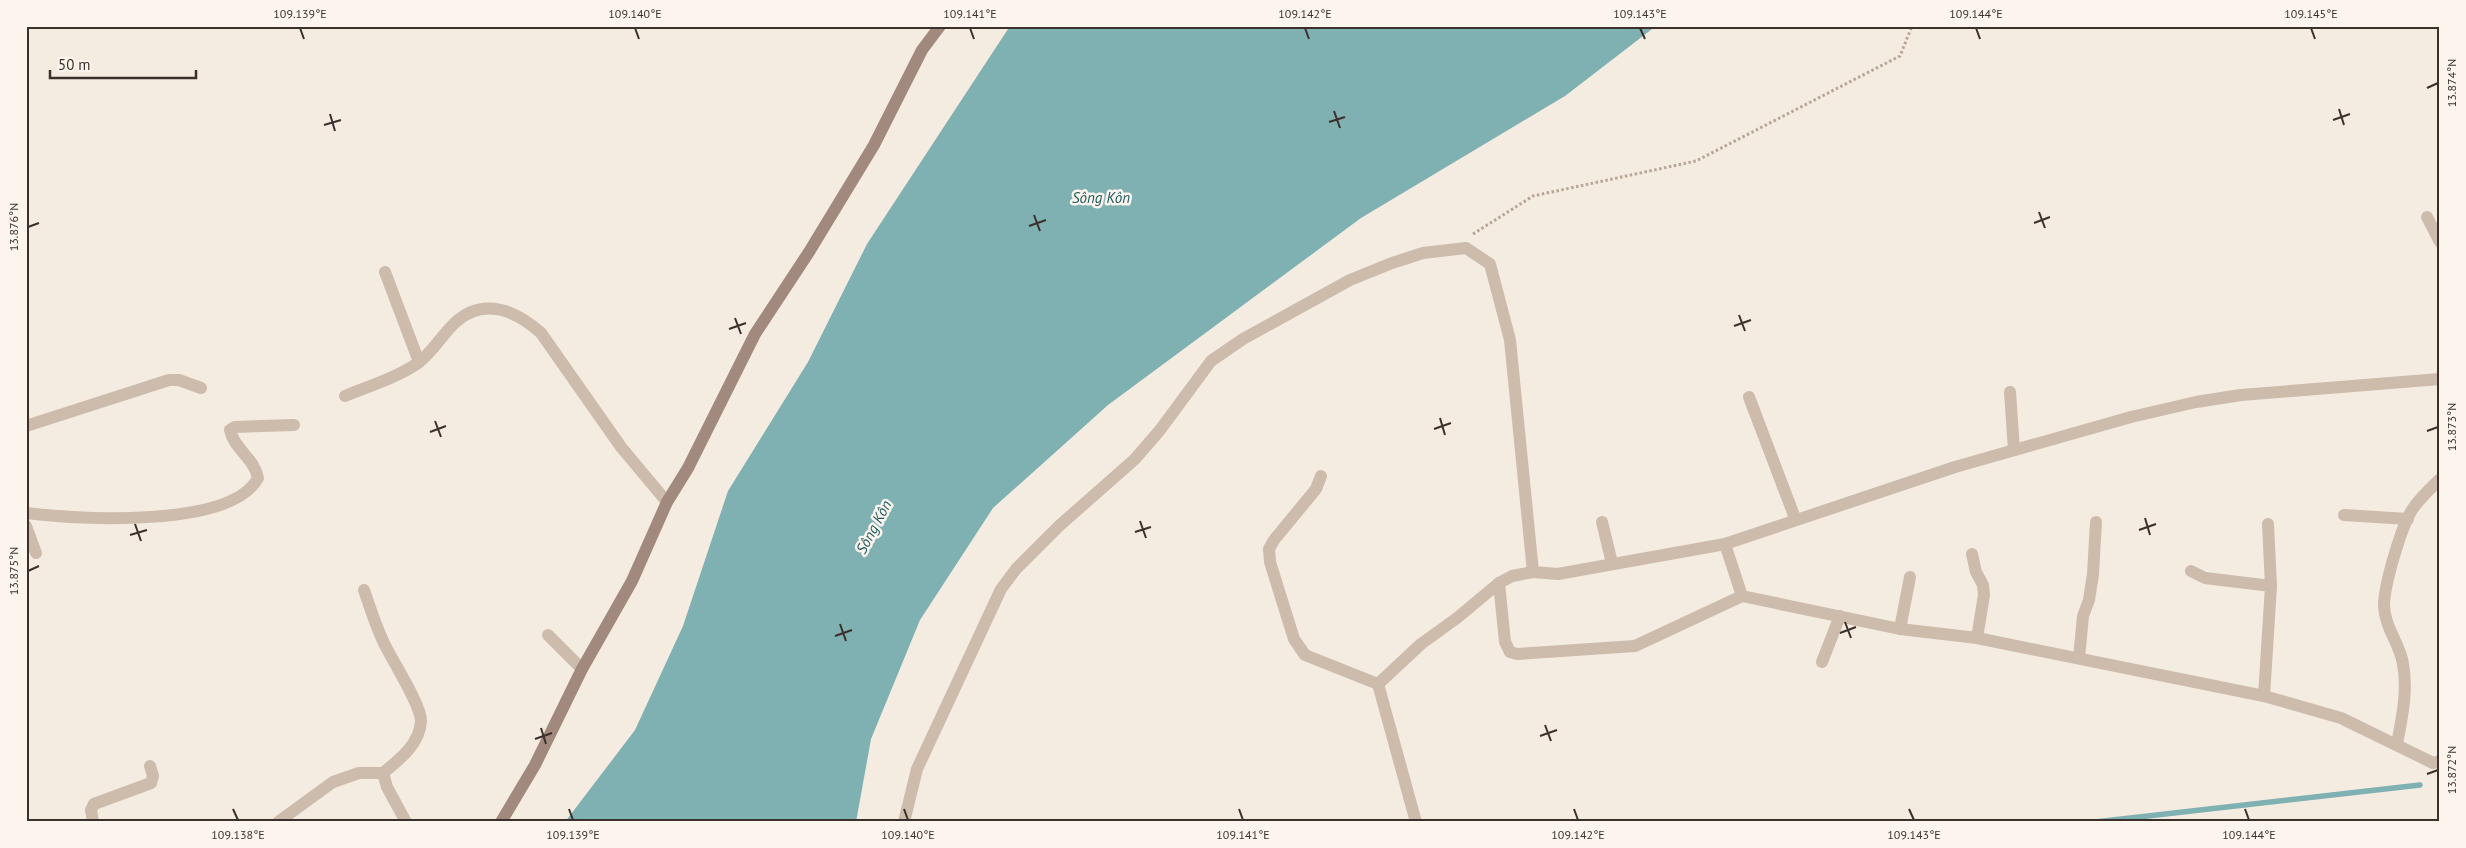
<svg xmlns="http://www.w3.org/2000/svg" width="2466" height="848" font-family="'PT Sans',sans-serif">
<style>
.water{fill:#7fb0b2}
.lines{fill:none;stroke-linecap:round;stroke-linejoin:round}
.stream{stroke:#7fb0b2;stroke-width:5.5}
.path{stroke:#b9a596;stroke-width:3;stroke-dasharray:2.5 2.5;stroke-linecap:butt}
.street{stroke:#cdbbac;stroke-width:12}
.secondary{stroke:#a18a7d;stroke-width:12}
.ticks{fill:none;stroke:#3b302b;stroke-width:2}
.labels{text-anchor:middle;stroke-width:5;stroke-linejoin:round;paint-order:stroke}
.water-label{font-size:15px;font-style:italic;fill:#1f5a5e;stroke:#fbf5ee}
.neatline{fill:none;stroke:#3b302b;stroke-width:2}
.ticks-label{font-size:12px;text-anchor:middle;fill:#3b302b}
</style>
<rect width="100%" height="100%" fill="#f4ebe1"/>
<path class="water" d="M 1010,26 L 1656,26 L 1565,96 L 1361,218 L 1108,405 L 993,508 L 920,620 L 871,739 L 856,822 L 565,822 L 635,730 L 683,626 L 728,491 L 808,362 L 867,244 Z"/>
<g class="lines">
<path class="stream" d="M 2095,822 L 2420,785"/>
<path class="path" d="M 1473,234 L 1533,196 L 1696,161 L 1900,56 L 1912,26"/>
<g class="street">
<path d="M 2427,217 L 2440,242"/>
<path d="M 385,272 L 419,362"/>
<path d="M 2010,392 L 2014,450"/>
<path d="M 345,396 C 369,386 396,378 418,363 C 434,351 442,334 457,321 C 484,297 517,311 541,333 L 621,447 L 667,502"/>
<path d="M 1749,397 L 1795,518"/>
<path d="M 26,426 L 169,380 L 179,380 L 201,388"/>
<path d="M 1321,476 L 1316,489 L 1274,540 L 1269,549 L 1270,562 L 1294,639 L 1305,655 L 1378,684"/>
<path d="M 26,513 C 77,519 231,529 258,478 C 255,459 234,449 230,430 L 235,427 L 294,425"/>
<path d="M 2344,515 L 2408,519"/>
<path d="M 1602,522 L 1612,563"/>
<path d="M 2268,524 L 2271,586"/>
<path d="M 26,526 L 36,553"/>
<path d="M 1725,544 L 1955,467 L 2131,417 L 2196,402 L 2241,395 L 2440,379"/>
<path d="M 1972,554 L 1976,572 L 1983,585 L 1984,595 L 1977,638"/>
<path d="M 2191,571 L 2205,578 L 2271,586 L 2264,696"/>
<path d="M 1499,583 L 1505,642 L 1510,652 L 1517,654 L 1635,646 L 1742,596"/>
<path d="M 364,590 C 370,607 375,624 383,641 C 391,659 421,704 421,721 C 420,744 399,760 383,773 L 387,787 L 406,822"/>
<path d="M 1900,629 L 1910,577"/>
<path d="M 548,635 L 582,669"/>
<path d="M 2079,658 L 2083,616 L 2089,600 L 2093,574 L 2096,522"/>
<path d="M 1822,662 L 1840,616"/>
<path d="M 2397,744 C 2402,718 2408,690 2403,664 C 2400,644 2385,628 2384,606 C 2384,585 2402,523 2414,507 C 2421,497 2431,488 2440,479"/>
<path d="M 93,822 L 91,810 L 94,804 L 151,783 L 153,776 L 150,766"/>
<path d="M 278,822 L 333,782 L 359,773 L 383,773"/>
<path d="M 904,822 L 917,769 L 1001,589 L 1016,569 L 1059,526 L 1135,459 L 1160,430 L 1211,361 L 1243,339 L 1350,280 L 1392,263 L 1423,253 L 1466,248 L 1490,264 L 1510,340 L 1533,572"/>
<path d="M 1416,822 L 1378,684 L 1421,644 L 1457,618 L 1499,583 L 1512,576 L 1533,572 L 1558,574 L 1725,544 L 1742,596 L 1900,629 L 1977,638 L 2264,696 L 2341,718 L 2433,763 L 2440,761"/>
</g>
<path class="secondary" d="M 501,822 L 535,765 L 582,669 L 632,581 L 667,502 L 688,468 L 755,334 L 809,252 L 874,145 L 922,50 L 940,26"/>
</g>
<path class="ticks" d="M 300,28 L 304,39M 635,28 L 639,39M 970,28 L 974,39M 1305,28 L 1309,39M 1640,28 L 1645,39M 1976,28 L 1980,39M 2311,28 L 2315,39M 2427,88 L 2438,83M 2339,109 L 2344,125M 1334,111 L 1340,128M 330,114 L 335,131M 2333,120 L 2350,114M 1329,122 L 1345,117M 324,125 L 341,120M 2039,212 L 2045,228M 1034,215 L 1040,231M 2034,223 L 2050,217M 1029,226 L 1046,220M 28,227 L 39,223M 1739,315 L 1745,331M 735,318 L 741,334M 1734,326 L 1751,320M 729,329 L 746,323M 1440,418 L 1445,435M 435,421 L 441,437M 1434,429 L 1451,423M 2427,431 L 2438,427M 430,432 L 446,426M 2145,518 L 2150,535M 1140,521 L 1146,538M 135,524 L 141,541M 2139,530 L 2156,524M 1135,532 L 1151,527M 130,535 L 147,530M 28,571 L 39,566M 1845,622 L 1851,638M 840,624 L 846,641M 1840,633 L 1856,627M 835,636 L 852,630M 1545,725 L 1551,741M 541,728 L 546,744M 1540,736 L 1557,730M 535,739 L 552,733M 2427,774 L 2438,770M 233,809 L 238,820M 569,809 L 573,820M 904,809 L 908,820M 1239,809 L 1243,820M 1574,809 L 1578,820M 1909,809 L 1914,820M 2245,809 L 2249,820"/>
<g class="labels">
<g class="water-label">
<text x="1101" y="203">Sông Kôn</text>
<text transform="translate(874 527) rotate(-62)" y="5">Sông Kôn</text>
</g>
</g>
<rect width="2466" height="848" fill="none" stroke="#fbf5ee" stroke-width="55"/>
<path d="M50 70v8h146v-8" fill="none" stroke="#3b302b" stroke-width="2.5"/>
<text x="58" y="70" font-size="15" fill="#3b302b" stroke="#fbf5ee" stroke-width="4" paint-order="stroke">50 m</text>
<rect x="28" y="28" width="2410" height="792" class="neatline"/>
<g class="ticks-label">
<text x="300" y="18">109.139°E</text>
<text x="635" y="18">109.140°E</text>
<text x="970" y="18">109.141°E</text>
<text x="1305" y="18">109.142°E</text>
<text x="1640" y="18">109.143°E</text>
<text x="1976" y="18">109.144°E</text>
<text x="2311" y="18">109.145°E</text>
<text transform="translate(2452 83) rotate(-90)" y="4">13.874°N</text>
<text transform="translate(14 227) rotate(-90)" y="4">13.876°N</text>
<text transform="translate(2452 427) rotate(-90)" y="4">13.873°N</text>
<text transform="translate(14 571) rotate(-90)" y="4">13.875°N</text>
<text transform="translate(2452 770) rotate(-90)" y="4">13.872°N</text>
<text x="238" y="839">109.138°E</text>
<text x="573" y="839">109.139°E</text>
<text x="908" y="839">109.140°E</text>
<text x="1243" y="839">109.141°E</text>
<text x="1578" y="839">109.142°E</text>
<text x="1914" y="839">109.143°E</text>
<text x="2249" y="839">109.144°E</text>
</g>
</svg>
